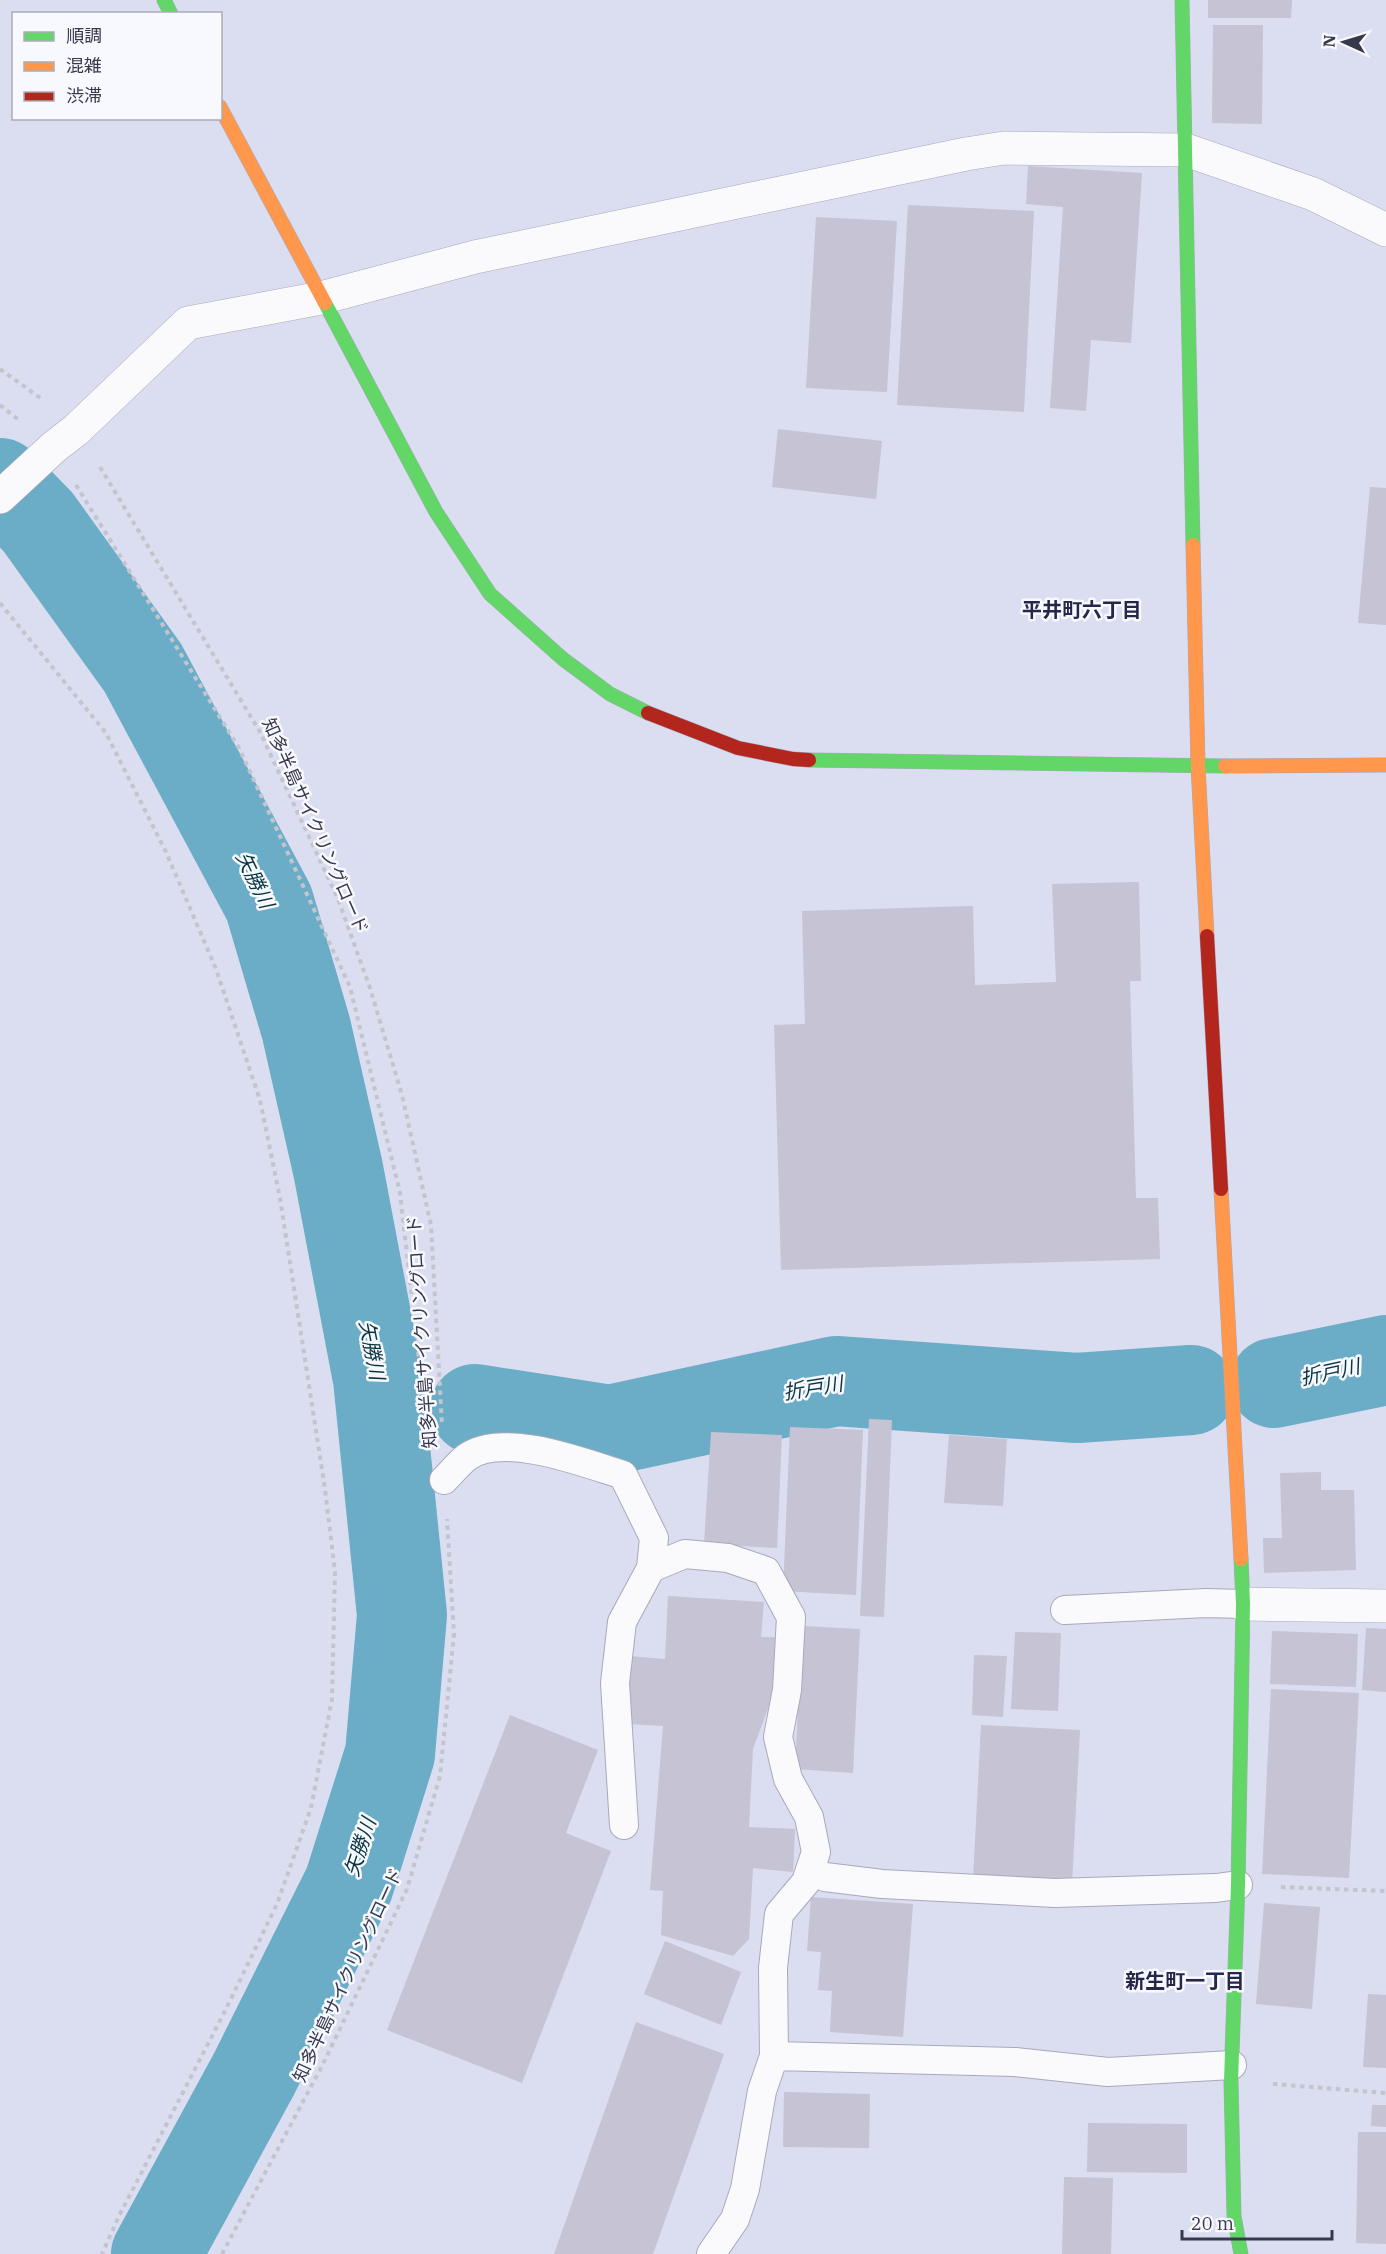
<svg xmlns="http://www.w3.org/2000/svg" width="1386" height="2254" font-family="'IBM Plex Serif','Noto Sans JP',serif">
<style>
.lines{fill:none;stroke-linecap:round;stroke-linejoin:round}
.river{stroke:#6badc6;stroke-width:90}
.building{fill:#c5c3d4}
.lane-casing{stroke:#a7a9ba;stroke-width:30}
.street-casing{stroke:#a7a9ba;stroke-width:34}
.fast-casing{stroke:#a7a9ba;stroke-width:15}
.slow-casing{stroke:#a7a9ba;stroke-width:15}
.jam-casing{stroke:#a7a9ba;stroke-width:15}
.path{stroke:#c3c4cc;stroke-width:4;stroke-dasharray:4.5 4.5;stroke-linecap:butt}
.lane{stroke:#fafafd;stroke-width:28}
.street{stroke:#fafafd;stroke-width:33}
.fast{stroke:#63d668;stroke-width:14}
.slow{stroke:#ff974d;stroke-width:14}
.jam{stroke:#b3261e;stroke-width:14}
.labels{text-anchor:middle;stroke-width:5;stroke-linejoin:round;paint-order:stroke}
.street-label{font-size:18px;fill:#37394b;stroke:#f8f9fe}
.neighbourhood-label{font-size:20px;font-weight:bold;fill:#252649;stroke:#f8f9fe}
.water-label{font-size:20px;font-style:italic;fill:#093541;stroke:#f8f9fe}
</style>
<rect width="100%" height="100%" fill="#dbddf1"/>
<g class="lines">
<g class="river">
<path d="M 0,483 L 38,522 L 143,668 L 269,903 L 306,1028 L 338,1169 L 378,1379 L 402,1615 L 390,1754 L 349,1884 L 254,2074 L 156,2254"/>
<path d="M 1274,1383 L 1386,1360"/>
<path d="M 475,1409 L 610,1430 L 836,1381 L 1077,1398 L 1191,1390"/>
</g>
</g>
<g class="building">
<path d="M 1208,0 L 1292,0 L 1291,18 L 1208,18 Z"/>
<path d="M 1213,25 L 1263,25 L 1262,124 L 1212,123 Z"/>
<path d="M 1028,166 L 1142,173 L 1131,343 L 1091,340 L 1086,411 L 1050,408 L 1063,207 L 1026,204 Z"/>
<path d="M 908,205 L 1034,211 L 1024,412 L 897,405 Z"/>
<path d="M 816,217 L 897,221 L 887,392 L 806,388 Z"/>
<path d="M 778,429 L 882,441 L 876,499 L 772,487 Z"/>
<path d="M 1370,487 L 1386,488 L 1386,625 L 1358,623 Z"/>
<path d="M 1139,882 L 1141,981 L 1130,981 L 1136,1198 L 1158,1198 L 1160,1259 L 781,1270 L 774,1025 L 805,1024 L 802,911 L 973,906 L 975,985 L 1056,982 L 1052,884 Z"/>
<path d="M 869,1419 L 892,1420 L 884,1617 L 860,1616 Z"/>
<path d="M 790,1427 L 863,1430 L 856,1595 L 783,1591 Z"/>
<path d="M 711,1432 L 782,1435 L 777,1548 L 704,1544 Z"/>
<path d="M 949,1435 L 1007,1439 L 1003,1506 L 944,1503 Z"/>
<path d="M 1321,1472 L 1321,1490 L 1354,1490 L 1356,1570 L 1264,1573 L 1263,1538 L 1282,1538 L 1280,1473 Z"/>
<path d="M 668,1596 L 764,1602 L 761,1637 L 780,1637 L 776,1687 L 753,1749 L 749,1827 L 795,1829 L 793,1872 L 753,1868 L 749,1939 L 733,1956 L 661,1935 L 663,1891 L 650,1890 L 663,1726 L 627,1724 L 629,1656 L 665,1659 Z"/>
<path d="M 802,1626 L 860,1629 L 853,1773 L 795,1769 Z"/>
<path d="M 1366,1628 L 1386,1629 L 1386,1692 L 1362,1690 Z"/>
<path d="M 1272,1631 L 1358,1634 L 1356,1687 L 1270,1684 Z"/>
<path d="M 1015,1632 L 1061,1633 L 1058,1711 L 1011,1709 Z"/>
<path d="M 974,1655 L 1007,1656 L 1003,1717 L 972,1715 Z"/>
<path d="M 1271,1689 L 1359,1693 L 1349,1878 L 1262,1874 Z"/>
<path d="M 510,1715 L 598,1750 L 566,1833 L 611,1851 L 522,2083 L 387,2030 Z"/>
<path d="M 981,1725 L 1080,1730 L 1072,1885 L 973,1880 Z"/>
<path d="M 811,1897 L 913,1904 L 903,2037 L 830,2032 L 832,1991 L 818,1990 L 821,1952 L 807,1951 Z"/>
<path d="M 1264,1903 L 1320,1907 L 1312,2009 L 1256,2004 Z"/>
<path d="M 665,1941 L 741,1972 L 721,2025 L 644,1994 Z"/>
<path d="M 1368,1994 L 1386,1995 L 1386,2068 L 1363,2067 Z"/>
<path d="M 636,2022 L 724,2054 L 653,2254 L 554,2254 Z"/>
<path d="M 784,2092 L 870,2094 L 869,2148 L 783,2147 Z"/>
<path d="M 1372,2105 L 1386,2105 L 1386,2127 L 1371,2126 Z"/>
<path d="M 1088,2123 L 1187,2124 L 1187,2173 L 1087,2172 Z"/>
<path d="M 1358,2132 L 1386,2132 L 1386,2244 L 1356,2243 Z"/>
<path d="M 1064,2177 L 1113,2178 L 1111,2254 L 1062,2254 Z"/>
</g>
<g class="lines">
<defs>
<g id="lane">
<path d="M 444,1480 C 452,1472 459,1463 467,1457 C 503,1431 585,1463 623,1475 L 654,1538 L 651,1568 L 622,1622 L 615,1683 L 624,1825"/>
<path d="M 651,1568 L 685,1554 L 728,1558 L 766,1571 L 791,1617 L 787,1690 L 778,1737 L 788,1779 L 809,1817 L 816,1852 L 806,1882 L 779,1914 L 773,1968 L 774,2056"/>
<path d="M 1065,1610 L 1206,1603 L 1243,1604"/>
<path d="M 810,1870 L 825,1877 L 882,1884 L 1055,1893 L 1216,1888 L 1238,1885"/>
<path d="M 711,2254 L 735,2219 L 745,2189 L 762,2091 L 774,2056 L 1015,2062 L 1108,2072 L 1232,2065"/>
</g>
<g id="street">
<path d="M 0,497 L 54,447 L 76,430 L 188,323 L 321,298 L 475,257 L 966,154 L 1004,148 L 1186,150 L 1313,194 L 1386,230"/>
<path d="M 1243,1604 L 1386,1606"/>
</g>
<g id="fast">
<path d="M 164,0 L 171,14"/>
<path d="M 1182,0 L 1193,545"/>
<path d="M 325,303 L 436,512 L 490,594 L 563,659 L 610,694 L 648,713"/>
<path d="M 809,760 L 1225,766"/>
<path d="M 1241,1559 L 1243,1604 L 1238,1885 L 1231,2081 L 1234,2216 L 1241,2254"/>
</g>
<g id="slow">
<path d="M 220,107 L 325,303"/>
<path d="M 1193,545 L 1198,766 L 1207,936"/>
<path d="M 1225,766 L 1386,765"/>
<path d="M 1221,1189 L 1241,1559"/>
</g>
<g id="jam">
<path d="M 648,713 L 738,748 L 793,759 L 809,760"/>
<path d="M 1207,936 L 1221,1189"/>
</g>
</defs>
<use href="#lane" class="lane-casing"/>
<use href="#street" class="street-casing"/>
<use href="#fast" class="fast-casing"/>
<use href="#slow" class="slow-casing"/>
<use href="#jam" class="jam-casing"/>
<g class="path">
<path d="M 0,369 L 43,400"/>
<path d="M 0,405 L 20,421"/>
<path d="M 100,467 L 260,732 L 338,899 L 370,988 L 402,1095 L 431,1225 L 442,1425"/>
<path d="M 76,485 L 239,748 L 350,987 L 400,1193 L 420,1369 L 434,1432"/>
<path d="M 0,603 L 106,733 L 166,852 L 216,969 L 260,1100 L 280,1198 L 325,1489 L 335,1572 L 332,1699 L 311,1808 L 277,1904 L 225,2011 L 119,2216 L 102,2254"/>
<path d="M 1281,1887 L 1386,1891"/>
<path d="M 1273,2084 L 1386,2093"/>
<path d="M 222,2254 L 323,2064 L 407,1889 L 440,1776 L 454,1634 L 447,1519"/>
</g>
<use href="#lane" class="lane"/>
<use href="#street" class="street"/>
<use href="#fast" class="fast"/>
<use href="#slow" class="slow"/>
<use href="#jam" class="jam"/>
</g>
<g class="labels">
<g class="street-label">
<text transform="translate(315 826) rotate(66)" y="6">知多半島サイクリングロード</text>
<text transform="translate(422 1332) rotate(-94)" y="6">知多半島サイクリングロード</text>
<text transform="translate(348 1975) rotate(-65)" y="6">知多半島サイクリングロード</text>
</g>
<g class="neighbourhood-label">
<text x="1082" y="617">平井町六丁目</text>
<text x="1185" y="1988">新生町一丁目</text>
</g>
<g class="water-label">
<text transform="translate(255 880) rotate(64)" y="7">矢勝川</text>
<text transform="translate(372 1350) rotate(79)" y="7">矢勝川</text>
<text transform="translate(1330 1372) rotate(-12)" y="7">折戸川</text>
<text transform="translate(813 1388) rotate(-9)" y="7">折戸川</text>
<text transform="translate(360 1847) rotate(-72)" y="7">矢勝川</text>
</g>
</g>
<rect x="12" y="12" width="210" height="108" fill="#f8f9fe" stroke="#abacb6" stroke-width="1.5"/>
<rect x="24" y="32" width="30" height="9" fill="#63d668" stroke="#abacb6" stroke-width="1.5"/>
<text x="66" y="42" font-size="18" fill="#37394b">順調</text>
<rect x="24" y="62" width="30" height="9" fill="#ff974d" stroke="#abacb6" stroke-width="1.5"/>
<text x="66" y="72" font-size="18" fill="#37394b">混雑</text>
<rect x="24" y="92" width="30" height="9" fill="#b3261e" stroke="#abacb6" stroke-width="1.5"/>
<text x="66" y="102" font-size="18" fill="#37394b">渋滞</text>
<g transform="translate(1344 42) rotate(274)" stroke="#f8f9fe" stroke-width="4.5" paint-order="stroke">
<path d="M0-4.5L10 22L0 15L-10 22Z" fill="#37394b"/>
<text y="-9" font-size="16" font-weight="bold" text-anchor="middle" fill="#37394b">N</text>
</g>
<path d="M1182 2230v9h150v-9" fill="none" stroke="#37394b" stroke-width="3"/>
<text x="1191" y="2230" font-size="18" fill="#37394b" stroke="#f8f9fe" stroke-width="4.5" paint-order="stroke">20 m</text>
</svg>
